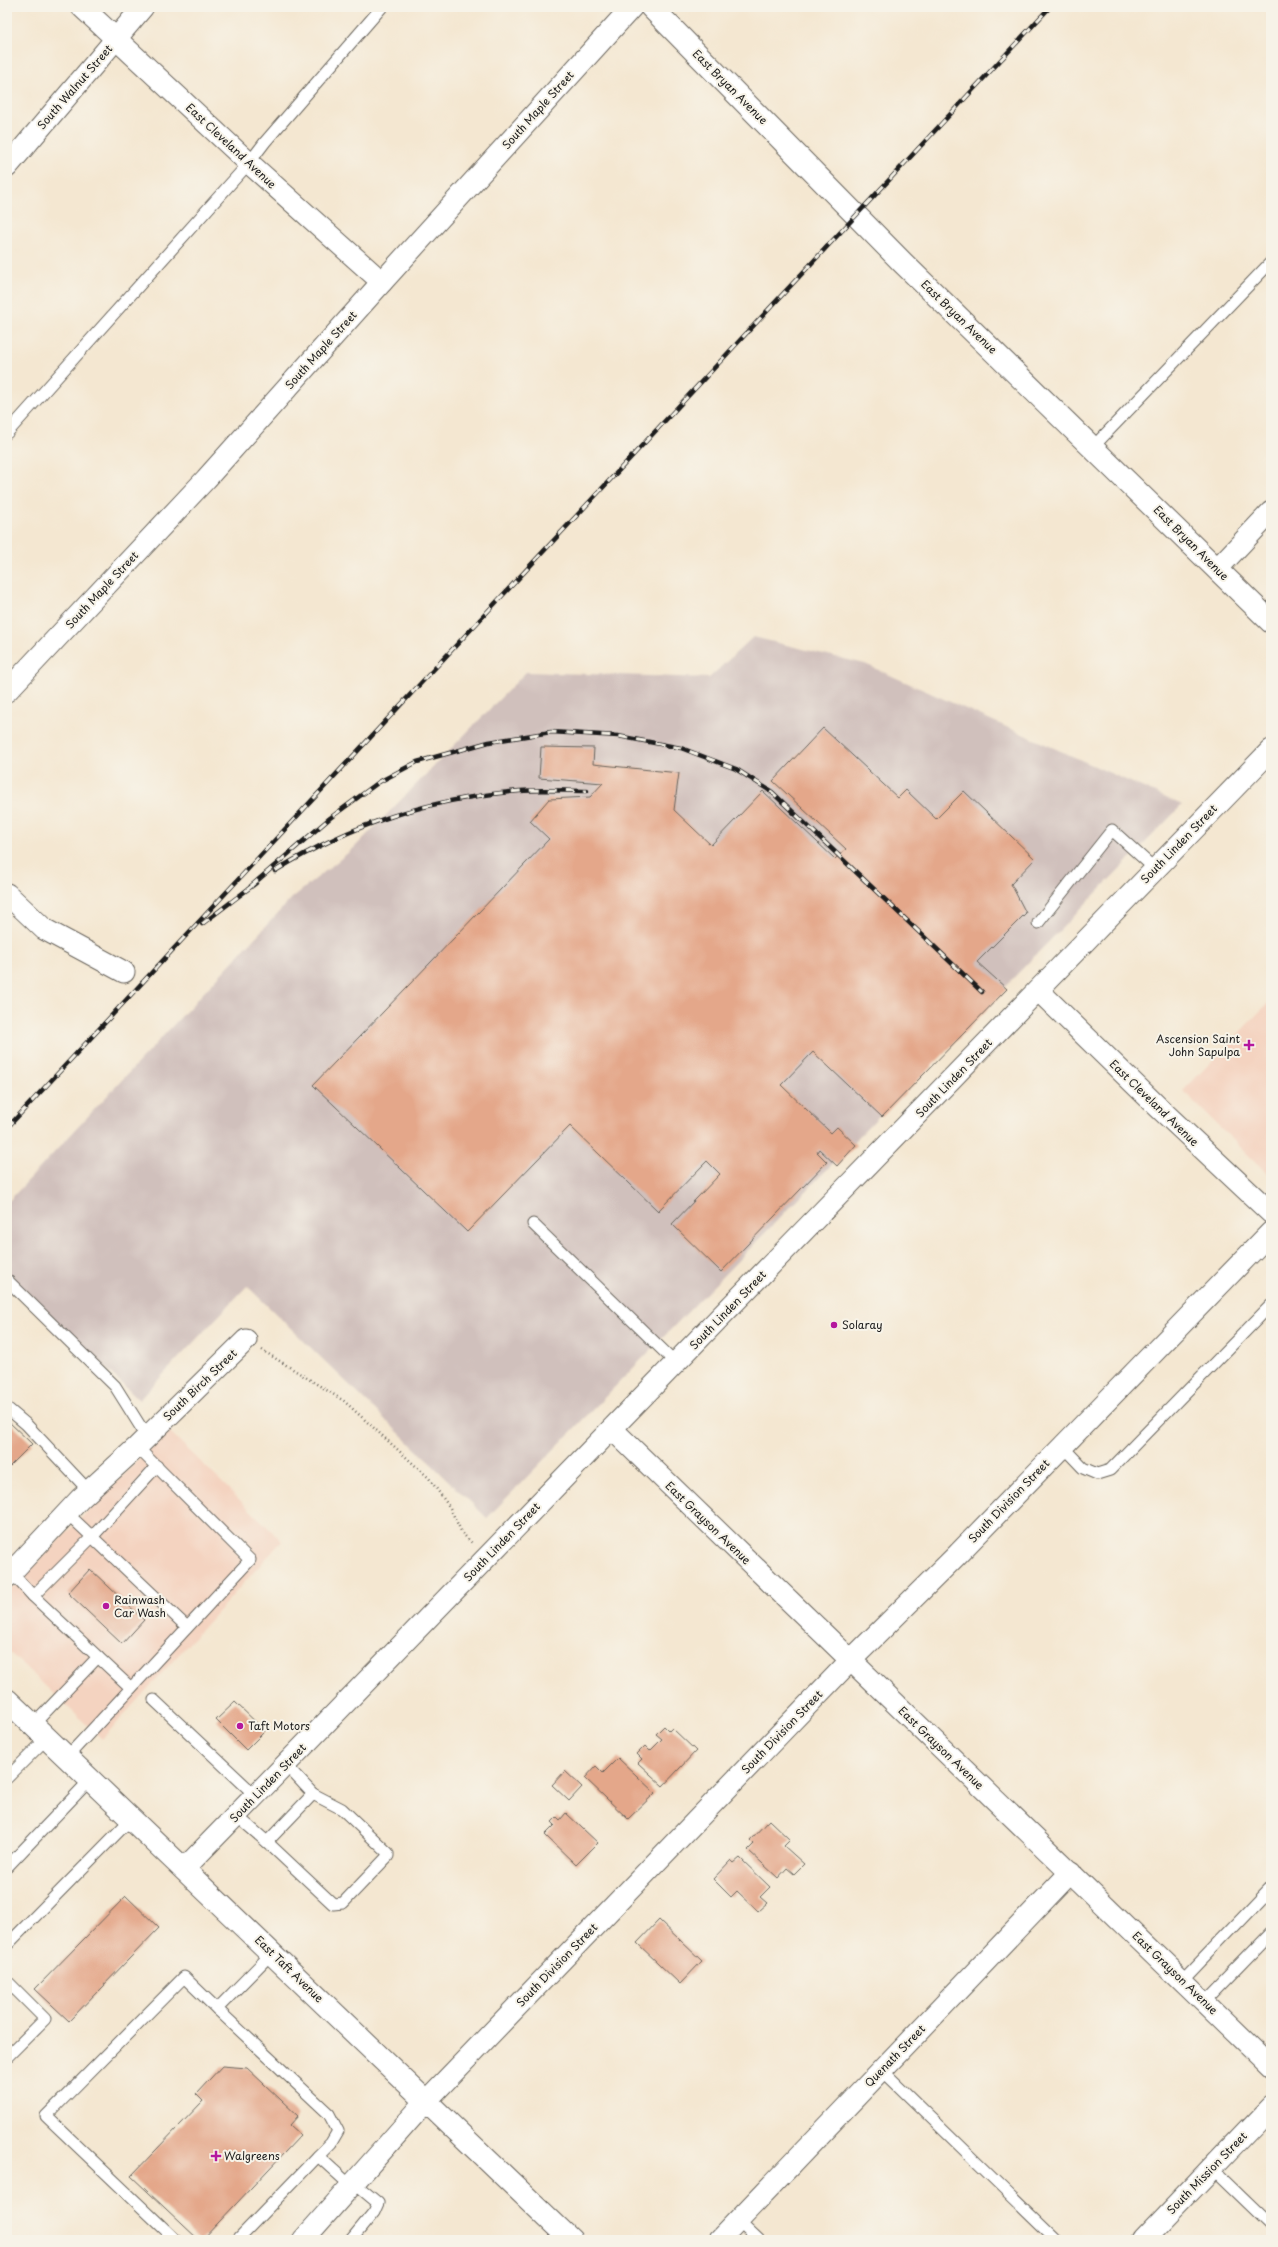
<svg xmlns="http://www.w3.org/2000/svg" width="1278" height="2247" font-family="'Playpen Sans',sans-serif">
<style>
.built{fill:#f4d3c0}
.industrial{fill:#d0c0bc}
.building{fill:#e4a78a}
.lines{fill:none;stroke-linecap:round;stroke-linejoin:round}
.service-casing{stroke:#68635b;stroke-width:13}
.minor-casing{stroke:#68635b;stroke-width:23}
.tertiary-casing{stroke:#68635b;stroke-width:24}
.secondary-casing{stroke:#68635b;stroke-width:24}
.primary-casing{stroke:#68635b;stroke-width:24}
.path{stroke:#68635b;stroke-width:2.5;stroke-dasharray:1 3;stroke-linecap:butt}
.service{stroke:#fff;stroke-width:11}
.minor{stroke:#fff;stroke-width:21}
.tertiary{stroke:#fff;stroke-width:22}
.secondary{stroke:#fff;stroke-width:22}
.primary{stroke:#fff;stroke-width:22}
.rail-casing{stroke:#1c1c1c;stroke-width:4.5}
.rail{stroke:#f7f3e8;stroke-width:3;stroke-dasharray:9;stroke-linecap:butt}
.poi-dot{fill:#b5179e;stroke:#f7f3e8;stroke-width:1.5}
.labels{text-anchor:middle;stroke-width:4;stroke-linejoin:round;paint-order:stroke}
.street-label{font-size:11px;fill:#1c1c1c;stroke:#f7f3e8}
.poi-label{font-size:11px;fill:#1c1c1c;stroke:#f7f3e8;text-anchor:start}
</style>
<rect width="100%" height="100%" fill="#f7f3e8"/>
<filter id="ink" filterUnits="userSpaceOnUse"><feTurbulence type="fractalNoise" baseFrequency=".025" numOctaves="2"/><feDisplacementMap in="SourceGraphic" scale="8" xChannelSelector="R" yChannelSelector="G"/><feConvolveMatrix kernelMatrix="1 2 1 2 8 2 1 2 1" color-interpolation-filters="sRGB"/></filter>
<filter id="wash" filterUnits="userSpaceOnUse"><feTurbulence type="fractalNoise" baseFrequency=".012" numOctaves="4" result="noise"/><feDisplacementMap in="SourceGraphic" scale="16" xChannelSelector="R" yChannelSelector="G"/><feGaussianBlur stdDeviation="0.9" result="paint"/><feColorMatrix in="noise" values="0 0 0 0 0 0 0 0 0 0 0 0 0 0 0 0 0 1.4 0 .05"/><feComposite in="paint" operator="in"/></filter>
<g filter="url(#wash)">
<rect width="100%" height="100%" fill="#f4e7d1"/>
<g class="built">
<path d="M 1271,1000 L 1271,1177 L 1183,1091 Z"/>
<path d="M 168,1430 L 282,1541 L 102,1739 L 7,1650 L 7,1593 Z"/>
</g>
<path class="industrial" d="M 753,637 L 865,664 L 1182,805 L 487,1518 L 247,1286 L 139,1400 L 7,1274 L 7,1203 L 292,898 L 354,848 L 526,672 L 709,678 Z"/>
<g id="blocks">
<g class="building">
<path d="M 823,728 L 898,798 L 906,790 L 936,819 L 964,791 L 1035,859 L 1011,884 L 1026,913 L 977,962 L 1007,989 L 882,1117 L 813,1052 L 781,1085 L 831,1133 L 837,1127 L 856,1145 L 837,1166 L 819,1149 L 817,1152 L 827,1162 L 721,1272 L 672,1224 L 720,1174 L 707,1161 L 658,1211 L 570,1126 L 467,1232 L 313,1085 L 549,839 L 530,821 L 549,799 L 590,797 L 603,783 L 539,778 L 541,747 L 594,748 L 593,764 L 679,773 L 674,810 L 711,845 L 763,791 L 835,859 L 846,849 L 773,781 Z"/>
<path d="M 7,1420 L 32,1444 L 7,1469 Z"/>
<path d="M 90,1569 L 144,1620 L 122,1644 L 68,1593 Z"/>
<path d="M 235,1702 L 265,1731 L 246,1750 L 216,1720 Z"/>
<path d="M 664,1726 L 669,1731 L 672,1728 L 696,1751 L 663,1786 L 638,1763 L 642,1759 L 637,1754 L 645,1746 L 650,1751 L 662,1739 L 656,1734 Z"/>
<path d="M 618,1758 L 655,1793 L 628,1819 L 585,1778 L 596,1766 L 603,1773 Z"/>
<path d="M 565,1771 L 582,1787 L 569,1801 L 552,1785 Z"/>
<path d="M 566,1813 L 598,1843 L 576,1865 L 545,1835 L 555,1825 L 552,1822 L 557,1817 L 560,1820 Z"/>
<path d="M 769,1820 L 790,1840 L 784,1846 L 804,1864 L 794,1874 L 787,1868 L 778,1878 L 748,1850 L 754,1844 L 750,1840 Z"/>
<path d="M 740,1858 L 770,1887 L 760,1897 L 767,1903 L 758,1911 L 737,1891 L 731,1897 L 713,1879 L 731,1860 L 734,1863 Z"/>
<path d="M 126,1896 L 159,1928 L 69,2021 L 35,1989 Z"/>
<path d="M 659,1920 L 702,1961 L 680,1984 L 637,1943 Z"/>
<path d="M 222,2066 L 247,2068 L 298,2116 L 290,2125 L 301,2135 L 202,2240 L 199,2240 L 131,2176 L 203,2101 L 196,2094 Z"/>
</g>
</g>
</g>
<g filter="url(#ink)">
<use href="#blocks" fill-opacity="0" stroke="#68635b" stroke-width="1"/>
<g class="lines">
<defs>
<g id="service">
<path d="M 7,433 L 249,163 L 265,142 L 382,7"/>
<path d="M 1093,447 L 1271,262"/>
<path d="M 1038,923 L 1112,830 L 1155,869"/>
<path d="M 533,1224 L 676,1363"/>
<path d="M 7,1280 L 115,1386 L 147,1437"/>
<path d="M 7,1408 L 26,1424 L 89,1491"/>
<path d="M 1062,1446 L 1083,1468 L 1097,1474 L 1110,1470 L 1271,1305"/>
<path d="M 67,1513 L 187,1627"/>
<path d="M 11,1572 L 33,1596"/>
<path d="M 131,1688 L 33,1596 L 92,1537 L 157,1466"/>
<path d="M 154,1700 L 256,1796"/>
<path d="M 33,1725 L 98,1657"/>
<path d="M 67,1757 L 250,1560 L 137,1447"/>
<path d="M 7,1778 L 47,1738"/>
<path d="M 237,1816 L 267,1842 L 313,1794 L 286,1765"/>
<path d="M 267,1842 L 333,1904 L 343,1903 L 388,1856 L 388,1853 L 342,1809 L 313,1794"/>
<path d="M 7,1867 L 90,1780"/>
<path d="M 7,1945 L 131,1819"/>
<path d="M 272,1953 L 217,2009 L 329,2114 L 338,2131 L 331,2143 L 318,2156 L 351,2186"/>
<path d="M 1183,1980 L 1271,1888"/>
<path d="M 7,1981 L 45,2019 L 7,2057"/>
<path d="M 1204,2001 L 1271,1932"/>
<path d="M 882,2070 L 1057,2240"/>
<path d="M 1212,2168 L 1271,2225"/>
<path d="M 738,2220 L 759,2240"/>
<path d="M 176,2240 L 46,2116 L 184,1977 L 217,2009"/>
<path d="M 237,2240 L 318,2156"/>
<path d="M 351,2240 L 374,2212 L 378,2203 L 354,2183"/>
</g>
<g id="minor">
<path d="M 82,7 L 249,163 L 382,282"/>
<path d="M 7,167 L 143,7"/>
<path d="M 1217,569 L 1271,512"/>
<path d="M 7,691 L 206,479 L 382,282 L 632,7"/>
<path d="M 7,894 L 44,929 L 124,972"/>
<path d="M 1039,991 L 1157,1106 L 1271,1213"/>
<path d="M 612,1429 L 1271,2067"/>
<path d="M 7,1577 L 80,1499 L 137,1447 L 246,1340"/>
<path d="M 184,1869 L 1271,750"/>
<path d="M 303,2240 L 427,2100 L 850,1661 L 955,1557 L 1271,1232"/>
<path d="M 719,2240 L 1071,1872"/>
</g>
<path id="tertiary" d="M 651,7 L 903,263 L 1271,622"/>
<path id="secondary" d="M 1143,2240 L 1271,2106"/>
<path id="primary" d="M 7,1700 L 571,2240"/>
</defs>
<use href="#service" class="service-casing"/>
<use href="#minor" class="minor-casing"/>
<use href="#tertiary" class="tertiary-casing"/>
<use href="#secondary" class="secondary-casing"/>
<use href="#primary" class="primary-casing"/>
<path class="path" d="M 262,1350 L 344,1401 L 429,1478 L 450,1508 L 462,1533 L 472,1543"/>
<use href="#service" class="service"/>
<use href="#minor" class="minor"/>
<use href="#tertiary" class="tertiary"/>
<use href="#secondary" class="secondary"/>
<use href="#primary" class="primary"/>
<defs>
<g id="rail">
<path d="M 275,871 C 353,823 429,799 520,791 C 542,789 565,791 587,791"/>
<path d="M 251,886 L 330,818 L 379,782 L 417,762 L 489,742 L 551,732 L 618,736 L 681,748 L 736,769 L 772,792 L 982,992"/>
<path d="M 202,924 L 256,883"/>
<path d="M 7,1128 L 1050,7"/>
</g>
</defs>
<use href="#rail" class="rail-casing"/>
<use href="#rail" class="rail"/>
</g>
</g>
<g class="poi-dot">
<path d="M1247 1039h4v4h4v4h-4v4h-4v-4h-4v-4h4z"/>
<circle cx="834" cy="1325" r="4"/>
<circle cx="106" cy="1606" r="4"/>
<circle cx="240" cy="1726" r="4"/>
<path d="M214 2150h4v4h4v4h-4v4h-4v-4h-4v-4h4z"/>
</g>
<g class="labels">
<g class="street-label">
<text transform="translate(75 87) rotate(-49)" y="4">South Walnut Street</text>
<text transform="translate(730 87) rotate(45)" y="4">East Bryan Avenue</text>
<text transform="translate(538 110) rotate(-48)" y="4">South Maple Street</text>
<text transform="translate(231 146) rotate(43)" y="4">East Cleveland Avenue</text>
<text transform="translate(959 317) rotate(44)" y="4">East Bryan Avenue</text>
<text transform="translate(321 350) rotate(-48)" y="4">South Maple Street</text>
<text transform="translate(1191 543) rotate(45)" y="4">East Bryan Avenue</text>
<text transform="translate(102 590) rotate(-47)" y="4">South Maple Street</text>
<text transform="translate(1179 844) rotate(-46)" y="4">South Linden Street</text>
<text transform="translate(954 1078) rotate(-46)" y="4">South Linden Street</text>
<text transform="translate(1154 1103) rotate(44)" y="4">East Cleveland Avenue</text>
<text transform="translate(728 1310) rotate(-46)" y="4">South Linden Street</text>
<text transform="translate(200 1385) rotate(-44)" y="4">South Birch Street</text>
<text transform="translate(1009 1501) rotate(-46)" y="4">South Division Street</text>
<text transform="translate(708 1523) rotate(44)" y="4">East Grayson Avenue</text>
<text transform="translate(502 1542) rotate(-46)" y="4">South Linden Street</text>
<text transform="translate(782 1732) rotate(-46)" y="4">South Division Street</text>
<text transform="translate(941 1748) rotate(44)" y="4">East Grayson Avenue</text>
<text transform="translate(268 1783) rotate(-46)" y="4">South Linden Street</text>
<text transform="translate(557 1965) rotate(-46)" y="4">South Division Street</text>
<text transform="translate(289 1969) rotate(44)" y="4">East Taft Avenue</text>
<text transform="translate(1175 1973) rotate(44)" y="4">East Grayson Avenue</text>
<text transform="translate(895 2056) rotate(-46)" y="4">Quenath Street</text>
<text transform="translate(1207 2173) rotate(-46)" y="4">South Mission Street</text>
</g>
<g class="poi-label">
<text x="1240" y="1043" text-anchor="end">Ascension Saint<tspan x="1240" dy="13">John Sapulpa</tspan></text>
<text x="842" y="1329">Solaray</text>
<text x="114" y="1604">Rainwash<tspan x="114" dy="13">Car Wash</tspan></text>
<text x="248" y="1730">Taft Motors</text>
<text x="224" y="2160">Walgreens</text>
</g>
</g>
<rect width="1278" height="2247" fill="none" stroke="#f7f3e8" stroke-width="24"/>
</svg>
